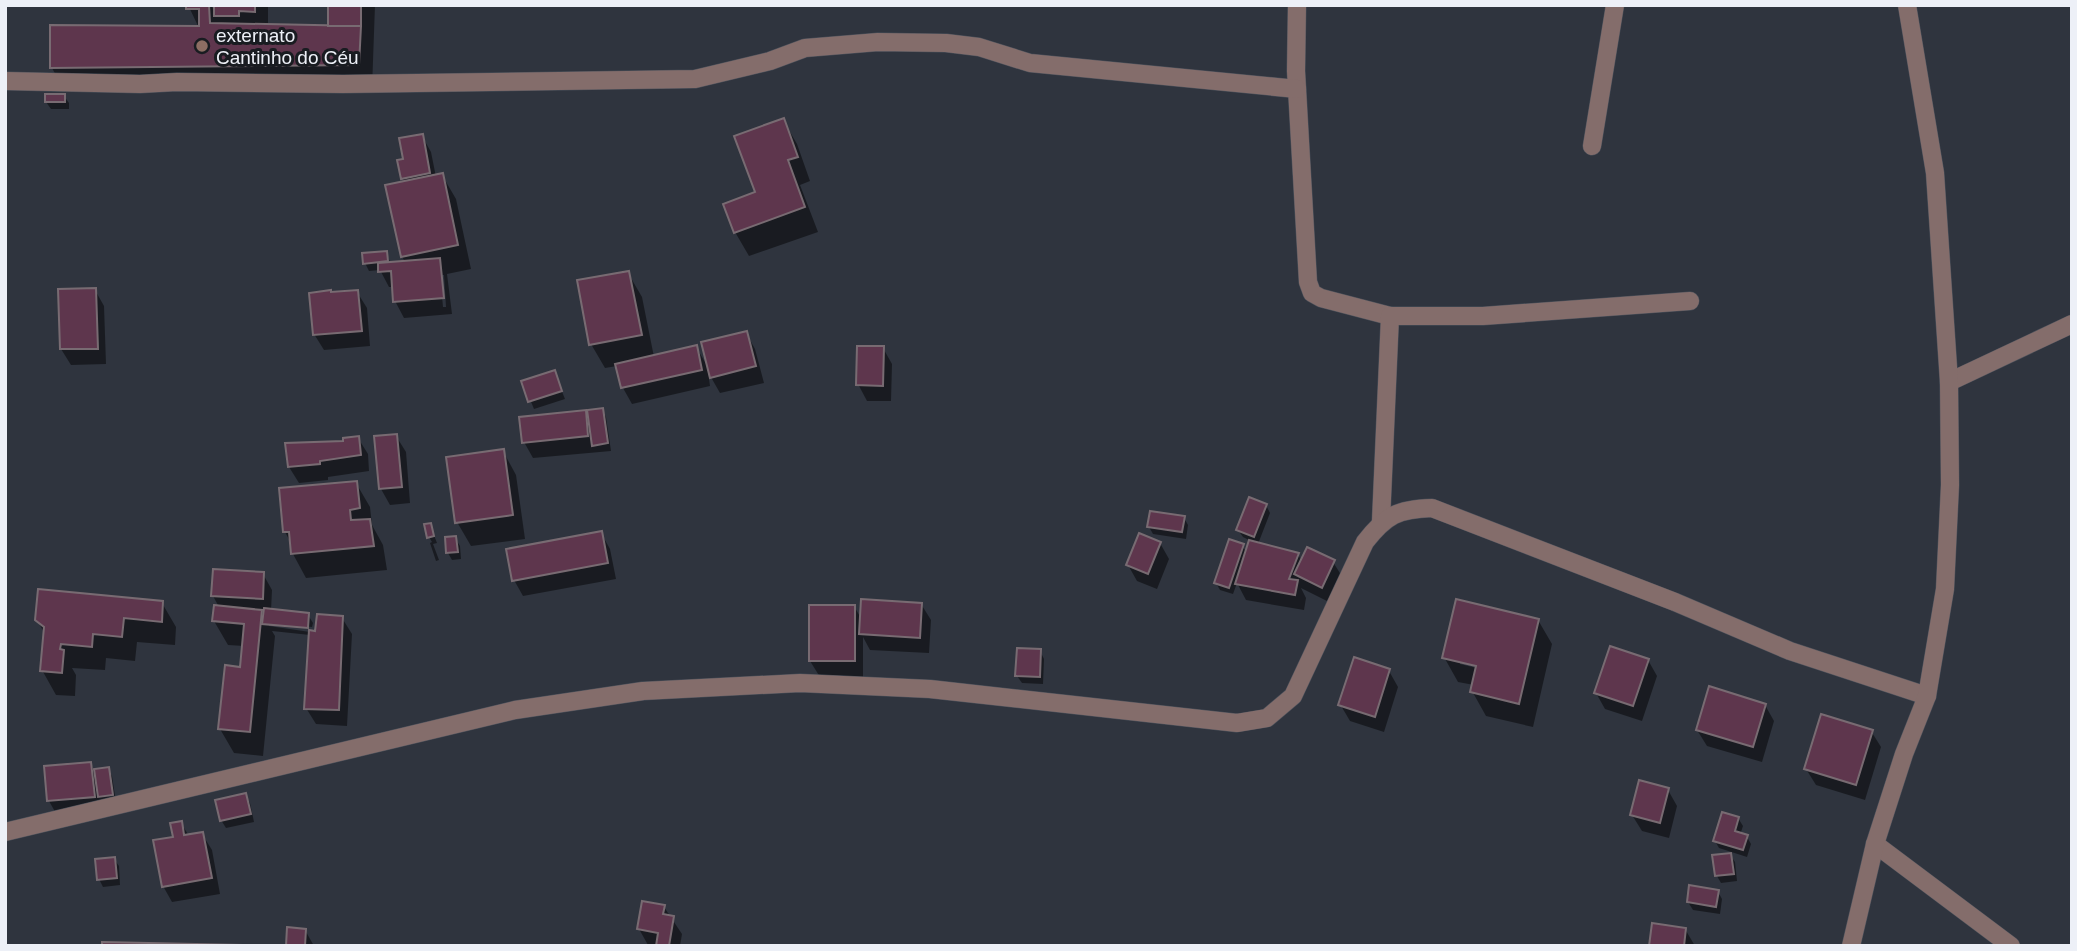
<svg xmlns="http://www.w3.org/2000/svg" width="2077" height="951" font-family="Helvetica,sans-serif">
<style>
.shadow{fill:#0007;fill-rule:evenodd}
.building{fill:#5e364d;stroke:#786b72;stroke-width:2}
.lines{fill:none;stroke-linecap:round;stroke-linejoin:round}
.minor-casing{stroke:#4d525c;stroke-width:19}
.minor{stroke:#846d6b;stroke-width:18}
.education-dot{fill:#8d6e63;stroke:#191c21;stroke-width:2.5}
.labels{text-anchor:middle;stroke-width:6;stroke-linejoin:round;paint-order:stroke}
.poi-label{font-size:19px;fill:#edf0f7;stroke:#191c21;text-anchor:start}
</style>
<rect width="100%" height="100%" fill="#2f343e"/>
<g class="shadow">
<path d="M 188,5 L 211,5 L 216,14 L 216,5 L 268,5 L 268,26 L 329,27 L 330,5 L 375,5 L 372,89 L 65,92 L 52,68 L 199,28 Z"/>
<path d="M 64,96 L 69,103 L 69,109 L 51,109 L 46,102 Z"/>
<path d="M 783,120 L 797,144 L 810,181 L 800,185 L 818,232 L 749,256 L 735,232 L 757,193 Z"/>
<path d="M 422,136 L 431,152 L 436,177 L 442,175 L 456,199 L 471,269 L 447,274 L 452,314 L 404,318 L 395,301 L 394,287 L 389,287 L 380,270 L 369,271 L 365,263 L 386,253 L 391,264 L 406,263 L 402,257 L 405,183 L 402,178 L 405,160 ZM 440,275 L 444,275 L 446,307 L 443,307 Z"/>
<path d="M 628,273 L 642,297 L 654,357 L 696,347 L 708,367 L 746,333 L 755,349 L 764,383 L 720,393 L 708,372 L 710,386 L 632,404 L 623,388 L 617,366 L 605,368 L 591,344 Z"/>
<path d="M 95,290 L 104,306 L 106,364 L 71,365 L 61,349 Z"/>
<path d="M 357,292 L 367,308 L 370,346 L 324,350 L 314,334 Z"/>
<path d="M 883,348 L 892,364 L 891,401 L 867,401 L 858,384 Z"/>
<path d="M 554,372 L 565,399 L 534,409 L 523,382 Z"/>
<path d="M 602,409 L 606,417 L 611,451 L 533,458 L 524,442 L 585,412 L 590,421 Z"/>
<path d="M 396,436 L 406,452 L 410,503 L 390,505 L 381,489 L 376,438 Z"/>
<path d="M 358,438 L 368,454 L 369,471 L 328,477 L 328,480 L 299,483 L 289,467 Z"/>
<path d="M 503,451 L 516,475 L 525,539 L 471,546 L 457,522 Z"/>
<path d="M 356,483 L 370,507 L 372,525 L 383,545 L 387,570 L 306,578 L 293,554 L 291,543 L 285,532 Z"/>
<path d="M 1266,505 L 1270,513 L 1258,544 L 1298,554 L 1302,562 L 1333,562 L 1343,578 L 1331,603 L 1301,588 L 1306,598 L 1304,610 L 1246,600 L 1237,583 L 1233,594 L 1220,590 L 1216,583 L 1242,546 L 1247,553 L 1251,541 L 1243,537 L 1238,530 Z"/>
<path d="M 1184,518 L 1188,525 L 1186,539 L 1153,534 L 1149,527 Z"/>
<path d="M 430,525 L 437,543 L 433,544 L 439,560 L 436,561 L 430,543 L 432,542 L 429,537 Z"/>
<path d="M 601,533 L 610,549 L 616,579 L 523,596 L 514,580 Z"/>
<path d="M 455,538 L 460,546 L 461,559 L 452,560 L 448,553 L 447,539 Z"/>
<path d="M 1160,543 L 1169,559 L 1157,589 L 1137,581 L 1128,565 Z"/>
<path d="M 263,574 L 272,590 L 271,611 L 308,615 L 313,623 L 312,627 L 269,623 L 269,626 L 317,633 L 342,618 L 352,634 L 347,726 L 316,724 L 306,708 L 310,635 L 272,631 L 275,636 L 263,756 L 234,753 L 220,729 L 241,669 L 244,646 L 228,645 L 214,621 L 219,607 L 213,596 Z"/>
<path d="M 162,603 L 176,627 L 175,645 L 137,642 L 135,661 L 106,658 L 105,670 L 72,668 L 76,675 L 75,696 L 56,695 L 42,670 L 45,634 L 37,620 Z"/>
<path d="M 921,604 L 931,620 L 929,653 L 870,650 L 863,637 L 863,677 L 820,677 L 810,661 L 854,606 L 862,620 Z"/>
<path d="M 1538,620 L 1552,644 L 1533,727 L 1486,716 L 1472,691 L 1474,685 L 1458,682 L 1444,657 ZM 1460,660 L 1485,666 L 1485,670 L 1460,664 Z"/>
<path d="M 1040,651 L 1044,659 L 1043,684 L 1022,683 L 1017,676 Z"/>
<path d="M 1648,660 L 1657,676 L 1642,721 L 1605,709 L 1596,693 Z"/>
<path d="M 1389,671 L 1398,687 L 1384,732 L 1350,721 L 1340,704 Z"/>
<path d="M 1765,705 L 1774,721 L 1762,762 L 1707,746 L 1697,730 Z"/>
<path d="M 1871,731 L 1881,747 L 1865,800 L 1816,785 L 1806,769 Z"/>
<path d="M 91,764 L 94,771 L 108,769 L 112,776 L 116,802 L 58,817 L 49,801 Z"/>
<path d="M 1668,790 L 1677,806 L 1669,838 L 1642,831 L 1632,815 Z"/>
<path d="M 245,795 L 250,803 L 254,822 L 226,828 L 221,820 Z"/>
<path d="M 1738,818 L 1743,826 L 1740,835 L 1747,837 L 1751,844 L 1747,857 L 1719,848 L 1715,841 Z"/>
<path d="M 181,823 L 189,836 L 202,834 L 212,850 L 220,894 L 172,902 L 163,886 L 175,838 Z"/>
<path d="M 1730,855 L 1735,862 L 1737,881 L 1721,883 L 1717,876 L 1714,857 Z"/>
<path d="M 114,859 L 119,866 L 120,885 L 103,887 L 99,879 Z"/>
<path d="M 1718,892 L 1722,899 L 1720,914 L 1693,910 L 1688,902 Z"/>
<path d="M 664,907 L 682,934 L 680,946 L 648,945 L 639,929 Z"/>
<path d="M 1685,929 L 1695,946 L 1651,946 Z"/>
<path d="M 305,930 L 314,946 L 287,946 Z"/>
</g>
<g class="building">
<path d="M 186,5 L 209,5 L 210,23 L 361,26 L 359,65 L 50,68 L 50,25 L 199,26 L 199,9 L 186,9 Z"/>
<path d="M 214,5 L 255,5 L 255,12 L 239,11 L 239,16 L 214,16 Z"/>
<rect x="328" y="5" width="33" height="21"/>
<rect x="45" y="94" width="20" height="8"/>
<path d="M 784,118 L 798,157 L 788,160 L 805,207 L 734,233 L 723,204 L 755,192 L 734,136 Z"/>
<path d="M 423,134 L 430,173 L 401,179 L 397,160 L 403,159 L 399,138 Z"/>
<path d="M 443,173 L 458,245 L 401,257 L 385,185 Z"/>
<path d="M 387,251 L 388,261 L 363,264 L 362,253 Z"/>
<path d="M 440,258 L 444,298 L 393,302 L 391,271 L 378,272 L 378,263 Z"/>
<path d="M 629,271 L 642,335 L 589,345 L 577,280 Z"/>
<path d="M 96,288 L 98,349 L 60,349 L 58,289 Z"/>
<path d="M 331,290 L 331,292 L 358,290 L 362,331 L 313,335 L 309,293 Z"/>
<path d="M 747,331 L 756,366 L 710,378 L 701,342 Z"/>
<path d="M 697,345 L 702,370 L 621,388 L 615,364 Z"/>
<path d="M 857,346 L 884,346 L 883,386 L 856,385 Z"/>
<path d="M 555,370 L 562,391 L 528,402 L 521,381 Z"/>
<path d="M 603,408 L 608,443 L 592,446 L 587,410 Z"/>
<path d="M 586,410 L 588,436 L 522,443 L 519,417 Z"/>
<path d="M 397,434 L 402,487 L 379,489 L 374,436 Z"/>
<path d="M 359,436 L 361,455 L 320,461 L 320,464 L 288,467 L 285,443 L 343,441 L 343,438 Z"/>
<path d="M 504,449 L 513,515 L 455,523 L 446,457 Z"/>
<path d="M 357,481 L 360,508 L 350,510 L 351,520 L 370,519 L 374,546 L 291,554 L 289,532 L 283,532 L 279,488 Z"/>
<path d="M 1249,497 L 1267,504 L 1254,537 L 1236,530 Z"/>
<path d="M 1150,511 L 1185,516 L 1182,532 L 1147,527 Z"/>
<path d="M 431,523 L 434,536 L 427,538 L 424,524 Z"/>
<path d="M 602,531 L 608,563 L 512,581 L 506,549 Z"/>
<path d="M 1139,533 L 1161,542 L 1148,574 L 1126,565 Z"/>
<path d="M 456,536 L 458,552 L 446,553 L 445,537 Z"/>
<path d="M 1229,539 L 1244,544 L 1229,588 L 1214,583 Z"/>
<path d="M 1249,540 L 1299,553 L 1289,579 L 1298,580 L 1295,595 L 1235,584 Z"/>
<path d="M 1307,547 L 1335,560 L 1322,588 L 1294,574 Z"/>
<path d="M 213,569 L 264,572 L 263,599 L 211,596 Z"/>
<path d="M 38,589 L 163,601 L 162,622 L 124,618 L 122,637 L 93,634 L 92,647 L 61,644 L 60,649 L 64,650 L 62,673 L 40,671 L 44,627 L 35,620 Z"/>
<path d="M 861,599 L 922,603 L 920,638 L 859,634 Z"/>
<path d="M 1456,599 L 1539,619 L 1519,704 L 1470,692 L 1476,666 L 1442,658 Z"/>
<path d="M 214,605 L 262,610 L 250,732 L 218,729 L 225,665 L 240,667 L 244,624 L 212,621 Z"/>
<rect x="809" y="605" width="46" height="56"/>
<path d="M 264,608 L 309,613 L 308,628 L 262,624 Z"/>
<path d="M 317,614 L 343,616 L 339,710 L 304,709 L 309,630 L 315,631 Z"/>
<path d="M 1610,646 L 1649,659 L 1633,706 L 1594,693 Z"/>
<path d="M 1017,648 L 1041,649 L 1040,677 L 1015,676 Z"/>
<path d="M 1354,657 L 1390,669 L 1375,717 L 1338,705 Z"/>
<path d="M 1709,686 L 1766,704 L 1753,747 L 1696,730 Z"/>
<path d="M 1821,714 L 1873,730 L 1856,785 L 1804,769 Z"/>
<path d="M 91,762 L 95,797 L 47,801 L 44,766 Z"/>
<path d="M 109,767 L 113,795 L 98,797 L 94,769 Z"/>
<path d="M 1639,780 L 1669,788 L 1660,823 L 1630,815 Z"/>
<path d="M 246,793 L 251,814 L 220,821 L 215,800 Z"/>
<path d="M 1722,812 L 1739,817 L 1735,831 L 1748,835 L 1743,850 L 1713,841 Z"/>
<path d="M 182,821 L 184,835 L 203,832 L 212,878 L 162,887 L 153,840 L 173,837 L 170,823 Z"/>
<path d="M 1731,853 L 1734,874 L 1715,876 L 1712,855 Z"/>
<path d="M 115,857 L 117,878 L 97,880 L 95,859 Z"/>
<path d="M 1689,885 L 1719,890 L 1716,907 L 1687,902 Z"/>
<path d="M 642,901 L 665,905 L 663,914 L 674,916 L 669,946 L 656,946 L 658,933 L 637,929 Z"/>
<path d="M 1652,923 L 1686,928 L 1684,946 L 1649,946 Z"/>
<path d="M 287,927 L 306,929 L 305,946 L 286,946 Z"/>
<path d="M 102,942 L 243,945 L 102,946 Z"/>
</g>
<g class="lines">
<defs>
<g id="minor">
<path d="M 1297,5 L 1296,71 L 1308,282 L 1312,293 L 1321,298 L 1390,316"/>
<path d="M 5,81 L 140,84 L 177,82 L 343,84 L 695,79 L 770,61 L 805,48 L 878,42 L 946,43 L 979,47 L 1030,63 L 1297,89"/>
<path d="M 1592,146 L 1615,5"/>
<path d="M 1949,382 L 2072,324"/>
<path d="M 1381,521 L 1390,316 L 1483,316 L 1690,301"/>
<path d="M 5,832 L 515,710 L 643,691 L 800,683 L 930,689 L 1237,723 L 1267,718 L 1293,696 L 1365,542 C 1386,515 1398,509 1432,508 L 1675,602 L 1790,651 L 1927,696"/>
<path d="M 1875,844 L 2011,946"/>
<path d="M 1851,946 L 1875,844 L 1904,754 L 1927,696 L 1945,589 L 1950,485 L 1949,382 L 1935,173 L 1907,5"/>
</g>
</defs>
<use href="#minor" class="minor-casing"/>
<use href="#minor" class="minor"/>
</g>
<circle class="education-dot" cx="202" cy="46" r="7"/>
<g class="labels">
<g class="poi-label">
<text x="216" y="42">externato<tspan x="216" dy="22">Cantinho do Céu</tspan></text>
</g>
</g>
<rect width="2077" height="951" fill="none" stroke="#edf0f7" stroke-width="14"/>
</svg>
